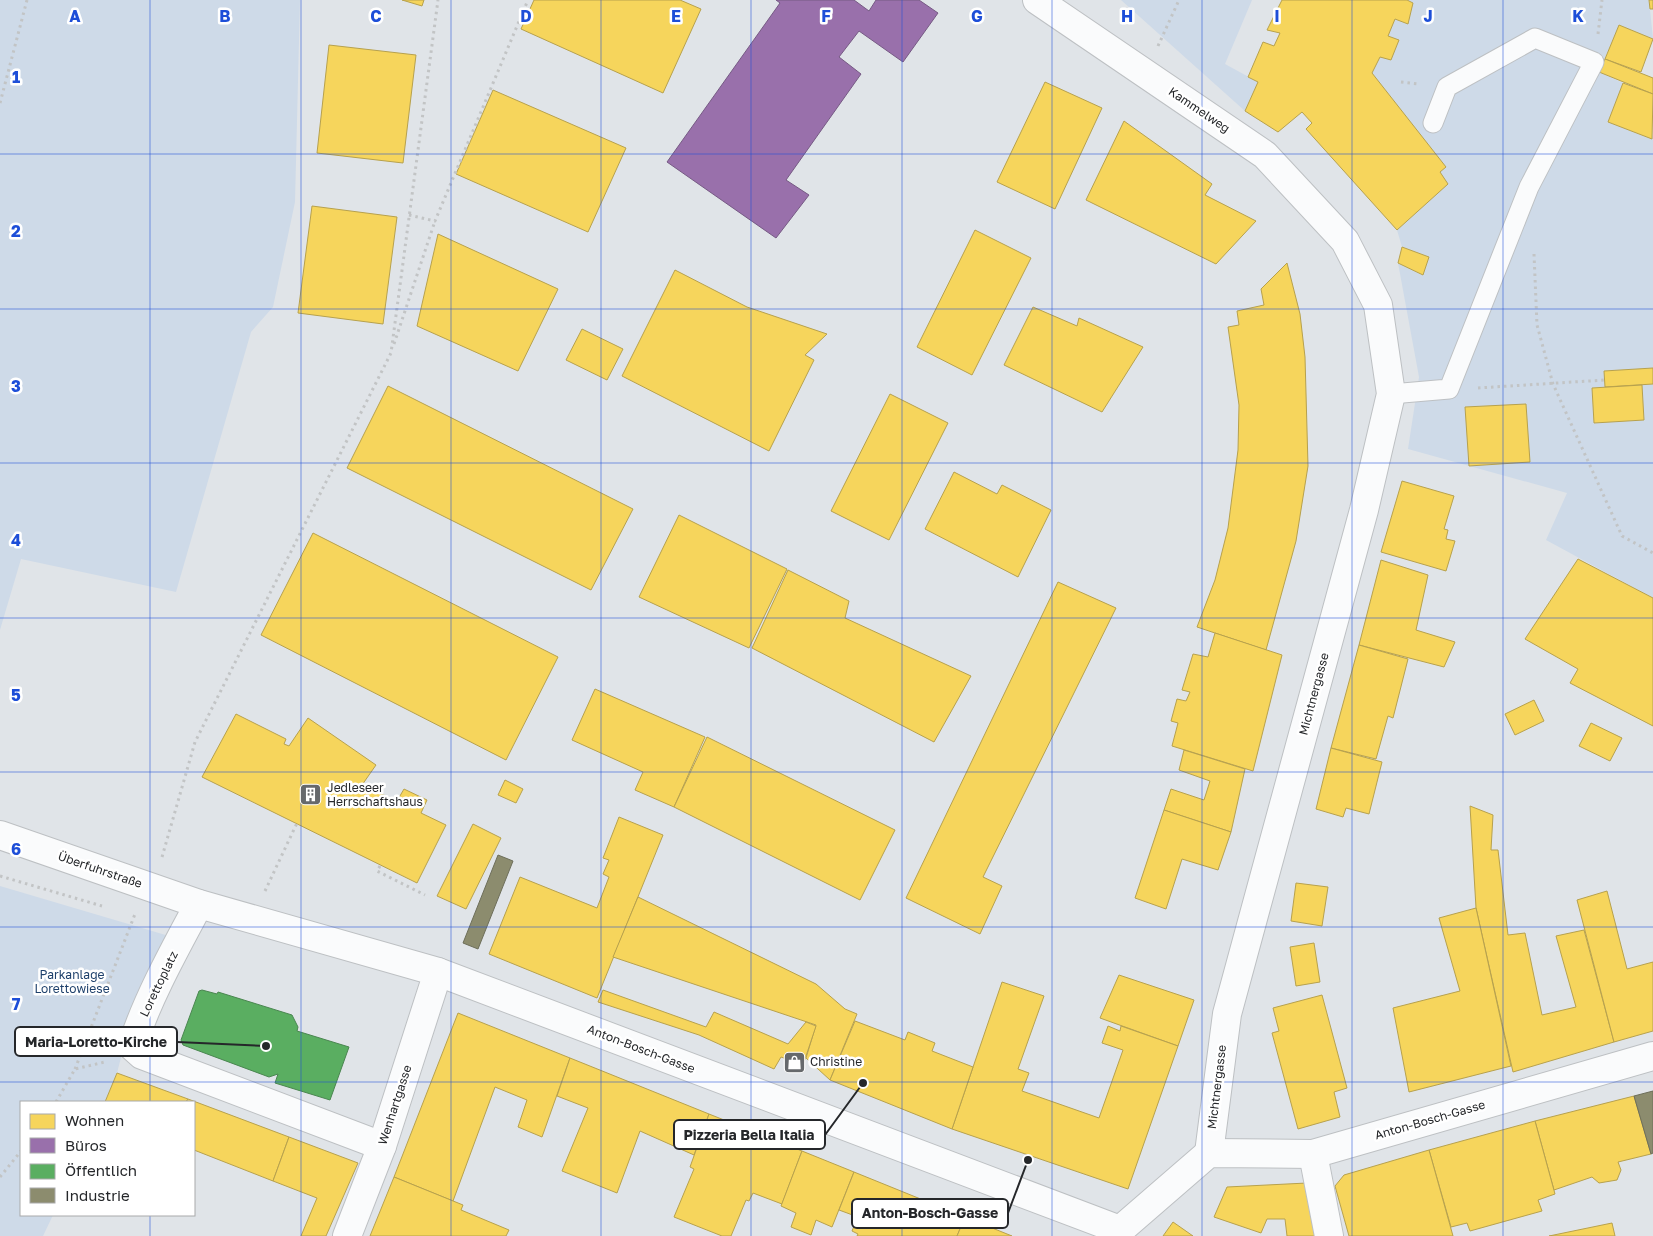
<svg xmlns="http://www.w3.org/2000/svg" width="1653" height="1236" font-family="'Golos Text',sans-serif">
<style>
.green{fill:#cedae8}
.homes{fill:#f6d55c;stroke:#b7a14d}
.offices{fill:#9970ab;stroke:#765a84}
.public{fill:#5aae61;stroke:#4a8650}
.industry{fill:#8c8c6e;stroke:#6d6e5a}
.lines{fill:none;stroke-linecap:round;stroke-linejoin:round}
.service-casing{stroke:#bdc0c3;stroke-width:21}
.minor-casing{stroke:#bdc0c3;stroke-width:30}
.path{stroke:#c2c4c5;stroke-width:3;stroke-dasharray:2.5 4;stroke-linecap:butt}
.service{stroke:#fafbfc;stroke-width:19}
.minor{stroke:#fafbfc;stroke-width:28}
.grid{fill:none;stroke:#1d4ed8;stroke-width:1;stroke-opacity:0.55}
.labels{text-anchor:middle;stroke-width:5;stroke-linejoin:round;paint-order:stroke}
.street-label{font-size:12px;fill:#25272a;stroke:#fff}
.poi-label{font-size:12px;fill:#25272a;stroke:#fff;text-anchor:start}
.park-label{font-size:12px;fill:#1e406b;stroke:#fff}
.grid-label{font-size:16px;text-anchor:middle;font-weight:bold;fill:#1d4ed8;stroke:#fff;stroke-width:5;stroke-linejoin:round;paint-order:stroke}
.leader{fill:none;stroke:#25272a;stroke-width:2}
.callout-dot{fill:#25272a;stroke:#fff;stroke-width:2}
.callout{fill:#fff;stroke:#25272a;stroke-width:2}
.callout-label{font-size:14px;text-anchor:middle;font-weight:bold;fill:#25272a}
</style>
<rect width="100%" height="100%" fill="#e0e4e8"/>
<g class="green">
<path d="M 0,0 L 300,0 L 295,202 L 273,307 L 251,332 L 176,592 L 21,559 L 0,630 Z"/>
<path d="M 1121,0 L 1252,0 L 1225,64 L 1258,82 L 1245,111 Z"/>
<path d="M 1407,0 L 1649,0 L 1653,39 L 1619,25 L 1599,72 L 1623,83 L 1608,122 L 1651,139 L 1653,135 L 1653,368 L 1604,371 L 1605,387 L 1592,388 L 1594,423 L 1644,420 L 1642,385 L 1653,384 L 1653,598 L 1546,540 L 1567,493 L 1408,449 L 1419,377 L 1398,263 L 1423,275 L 1429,257 L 1402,247 L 1397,230 L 1448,184 L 1440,172 L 1446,167 L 1372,73 L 1380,57 L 1391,60 L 1399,40 L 1388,36 L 1395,19 L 1408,24 L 1413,3 Z"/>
<path d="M 0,886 L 169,936 L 127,1034 L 117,1073 L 105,1102 L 21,1102 L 21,1215 L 53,1215 L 43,1236 L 0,1236 Z"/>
</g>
<g class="homes">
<path d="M 402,0 L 424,0 L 422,6 Z"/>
<path d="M 534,0 L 680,0 L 701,9 L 663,93 L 521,29 Z"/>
<path d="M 1282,0 L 1407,0 L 1413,3 L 1408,24 L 1395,19 L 1388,36 L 1399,40 L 1391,60 L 1380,57 L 1372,73 L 1446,167 L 1440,172 L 1448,184 L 1397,230 L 1306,129 L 1312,123 L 1302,112 L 1278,132 L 1245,111 L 1258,82 L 1248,77 L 1263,42 L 1274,46 L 1280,33 L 1267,30 Z"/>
<path d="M 1649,0 L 1653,0 L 1653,9 L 1650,9 Z"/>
<path d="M 1619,25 L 1653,39 L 1641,72 L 1605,59 Z"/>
<path d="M 329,45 L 416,55 L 403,163 L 317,153 Z"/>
<path d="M 1605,59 L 1653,78 L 1653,94 L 1599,72 Z"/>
<path d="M 1045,82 L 1102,108 L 1055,209 L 997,182 Z"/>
<path d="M 1623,83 L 1653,94 L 1652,139 L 1608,122 Z"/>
<path d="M 493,90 L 626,148 L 588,232 L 456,174 Z"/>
<path d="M 1124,121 L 1212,184 L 1205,195 L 1256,221 L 1216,264 L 1086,200 Z"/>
<path d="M 312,206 L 397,217 L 383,324 L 298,313 Z"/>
<path d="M 975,230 L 1031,258 L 972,375 L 917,347 Z"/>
<path d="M 438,234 L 558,289 L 518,371 L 417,326 Z"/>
<path d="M 1402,247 L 1429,257 L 1423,275 L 1398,263 Z"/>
<path d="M 1287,263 L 1300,314 L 1305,357 L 1308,466 L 1296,541 L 1266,650 L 1197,627 L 1215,580 L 1228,528 L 1238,450 L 1239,405 L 1228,327 L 1239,325 L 1237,311 L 1264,305 L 1261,289 Z"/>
<path d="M 675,270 L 747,307 L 827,334 L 805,355 L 814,360 L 769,451 L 622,376 Z"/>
<path d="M 1033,307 L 1077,326 L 1079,318 L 1143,347 L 1102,412 L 1004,365 Z"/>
<path d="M 582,329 L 623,349 L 607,380 L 566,360 Z"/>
<path d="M 1653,368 L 1653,384 L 1605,387 L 1604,371 Z"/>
<path d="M 1642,385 L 1644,420 L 1594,423 L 1592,388 Z"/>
<path d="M 388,386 L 633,509 L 591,590 L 347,468 Z"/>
<path d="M 890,394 L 948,423 L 889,540 L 831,511 Z"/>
<path d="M 1526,404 L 1530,462 L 1469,466 L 1465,407 Z"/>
<path d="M 954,472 L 997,494 L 1002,485 L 1051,510 L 1018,577 L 925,529 Z"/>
<path d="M 1402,481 L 1454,496 L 1444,529 L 1448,530 L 1446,539 L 1455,541 L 1446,571 L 1381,552 Z"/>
<path d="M 679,515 L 787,569 L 749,648 L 639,597 Z"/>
<path d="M 313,533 L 558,657 L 506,760 L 261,635 Z"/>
<path d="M 1578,559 L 1653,598 L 1653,726 L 1570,683 L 1578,669 L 1525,639 Z"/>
<path d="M 1381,560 L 1428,575 L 1416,630 L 1455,642 L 1444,667 L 1359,645 Z"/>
<path d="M 788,570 L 849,601 L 845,618 L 971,676 L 934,742 L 752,648 Z"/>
<path d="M 1058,582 L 1116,608 L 983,877 L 1002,886 L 980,934 L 906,898 Z"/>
<path d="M 1215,633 L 1282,655 L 1253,771 L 1172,746 L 1178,723 L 1171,721 L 1177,699 L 1186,701 L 1190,692 L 1182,690 L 1193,654 L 1208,657 Z"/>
<path d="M 1359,645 L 1408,659 L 1393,718 L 1388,716 L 1376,759 L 1331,748 Z"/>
<path d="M 595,689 L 705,737 L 674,807 L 635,790 L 643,772 L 572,740 Z"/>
<path d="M 1534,700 L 1544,721 L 1515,735 L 1505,714 Z"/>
<path d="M 236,714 L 286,739 L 284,744 L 289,746 L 308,718 L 376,765 L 362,785 L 397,801 L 404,789 L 427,800 L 421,813 L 446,825 L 417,883 L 202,777 Z"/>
<path d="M 1591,723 L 1622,738 L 1610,761 L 1579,746 Z"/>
<path d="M 707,737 L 895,830 L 860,900 L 674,807 Z"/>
<path d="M 1331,748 L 1382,762 L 1369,814 L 1346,808 L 1343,817 L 1316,809 Z"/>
<path d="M 1184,750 L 1245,769 L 1231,832 L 1164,810 L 1171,789 L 1204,800 L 1210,781 L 1179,770 Z"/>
<path d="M 505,780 L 523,789 L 516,803 L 498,795 Z"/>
<path d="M 1470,806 L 1493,815 L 1491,850 L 1498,850 L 1508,935 L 1525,933 L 1542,1015 L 1576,1007 L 1556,936 L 1584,930 L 1614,1042 L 1513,1072 L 1476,908 Z"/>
<path d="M 1164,810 L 1231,832 L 1218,870 L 1182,859 L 1166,909 L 1135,898 Z"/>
<path d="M 619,817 L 663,835 L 597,998 L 489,954 L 520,877 L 597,908 L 609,877 L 603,874 L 609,860 L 603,858 Z"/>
<path d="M 473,824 L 501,838 L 466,909 L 437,896 Z"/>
<path d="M 1296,883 L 1328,887 L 1322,926 L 1291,921 Z"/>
<path d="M 1607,891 L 1627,969 L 1653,962 L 1653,1031 L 1614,1042 L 1577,900 Z"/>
<path d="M 638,897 L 816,984 L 845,1009 L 857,1014 L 830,1080 L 806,1058 L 816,1025 L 613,957 Z"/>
<path d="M 1476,908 L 1511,1066 L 1409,1092 L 1393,1008 L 1460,991 L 1439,918 Z"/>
<path d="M 1314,943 L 1320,982 L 1296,986 L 1290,947 Z"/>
<path d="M 1119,975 L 1194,1000 L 1178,1046 L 1100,1018 Z"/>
<path d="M 1002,982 L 1044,996 L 1018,1069 L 1029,1073 L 1022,1091 L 1099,1118 L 1123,1050 L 1102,1043 L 1108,1026 L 1120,1031 L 1121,1026 L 1178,1046 L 1128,1189 L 952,1129 Z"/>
<path d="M 603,990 L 706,1027 L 714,1012 L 788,1044 L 806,1022 L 816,1026 L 803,1065 L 781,1057 L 774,1069 L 699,1035 L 598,1002 Z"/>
<path d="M 1322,995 L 1347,1088 L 1334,1092 L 1340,1117 L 1298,1129 L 1272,1033 L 1279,1031 L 1273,1008 Z"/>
<path d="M 458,1013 L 570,1058 L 542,1137 L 518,1127 L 527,1100 L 495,1087 L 453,1201 L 394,1177 Z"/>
<path d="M 855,1021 L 905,1040 L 908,1032 L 935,1043 L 932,1051 L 973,1067 L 952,1129 L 830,1080 Z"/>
<path d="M 570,1058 L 709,1114 L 694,1155 L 640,1131 L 617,1193 L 562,1171 L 588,1108 L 557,1096 Z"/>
<path d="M 117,1073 L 188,1099 L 186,1102 L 105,1102 Z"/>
<path d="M 1634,1096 L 1651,1154 L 1618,1162 L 1621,1170 L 1617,1180 L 1599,1183 L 1592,1177 L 1554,1190 L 1535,1121 Z"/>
<path d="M 188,1099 L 289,1137 L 273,1181 L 194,1150 L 194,1102 L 186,1102 Z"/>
<path d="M 709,1114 L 802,1151 L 782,1204 L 753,1193 L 749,1201 L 746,1200 L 731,1236 L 722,1236 L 674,1217 L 694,1169 L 690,1167 Z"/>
<path d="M 1535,1121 L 1555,1194 L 1538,1200 L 1542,1211 L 1470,1231 L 1467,1223 L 1451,1227 L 1429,1150 Z"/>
<path d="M 289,1137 L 358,1163 L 326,1236 L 301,1236 L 317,1198 L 273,1181 Z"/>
<path d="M 1429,1150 L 1453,1236 L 1349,1236 L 1335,1186 L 1344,1175 Z"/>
<path d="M 802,1151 L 854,1172 L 832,1227 L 816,1220 L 811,1235 L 791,1227 L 796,1213 L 781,1206 Z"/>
<path d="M 854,1172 L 965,1217 L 957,1236 L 857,1236 L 858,1234 L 852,1231 L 858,1217 L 839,1210 Z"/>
<path d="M 394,1177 L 463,1205 L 461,1210 L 509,1230 L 506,1236 L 370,1236 Z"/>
<path d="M 1307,1183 L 1315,1236 L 1287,1236 L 1285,1219 L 1267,1219 L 1261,1233 L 1214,1217 L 1227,1187 Z"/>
<path d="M 965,1217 L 1012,1236 L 957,1236 Z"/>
<path d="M 1173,1222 L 1193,1236 L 1163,1236 Z"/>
<path d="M 1612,1223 L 1615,1236 L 1549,1236 Z"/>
</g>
<path class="offices" d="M 776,0 L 854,0 L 869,11 L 876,0 L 919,0 L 938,13 L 903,62 L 859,31 L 839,57 L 861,74 L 786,180 L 809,195 L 776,238 L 667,162 L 780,3 Z"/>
<path class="public" d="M 202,990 L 217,994 L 218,992 L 292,1015 L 298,1027 L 297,1031 L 349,1047 L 330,1100 L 275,1083 L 278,1074 L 269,1077 L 183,1045 L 181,1040 L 199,991 Z"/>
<g class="industry">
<path d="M 498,855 L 513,861 L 478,949 L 463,943 Z"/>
<path d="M 1653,1091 L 1653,1153 L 1651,1154 L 1634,1096 Z"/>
</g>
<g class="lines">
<defs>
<path id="service" d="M 1391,394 L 1449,389 L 1529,187 L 1594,62 L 1535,38 L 1447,87 L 1433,123"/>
<g id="minor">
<path d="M 1037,0 L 1265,155 L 1345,241 L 1378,305 L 1391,394 L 1364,510 L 1227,1014 L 1209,1153"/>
<path d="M 0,835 L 199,904 L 438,972 L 1120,1230"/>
<path d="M 199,904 C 175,949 148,997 132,1046 L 142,1055 L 382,1146"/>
<path d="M 1313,1154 L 1329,1236"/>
<path d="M 347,1236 L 382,1146 L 438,972"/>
<path d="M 1117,1236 L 1120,1230 L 1209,1153 L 1313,1154 L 1653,1056"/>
</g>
</defs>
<use href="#service" class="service-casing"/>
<use href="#minor" class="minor-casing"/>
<g class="path">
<path d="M 1598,34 L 1602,0"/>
<path d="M 1158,46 L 1179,0"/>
<path d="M 1401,82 L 1419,84"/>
<path d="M 0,103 L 27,0"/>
<path d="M 409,215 L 435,221 L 528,0"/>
<path d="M 1534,254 L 1537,325 L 1553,384 L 1622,536 L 1653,553"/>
<path d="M 394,344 L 435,221"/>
<path d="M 1478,388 L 1605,380"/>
<path d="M 162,857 L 195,742 L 391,353 L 438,0"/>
<path d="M 380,866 L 377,871 L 425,895"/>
<path d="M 0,876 L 102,906"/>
<path d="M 265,891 L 297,823"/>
<path d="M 75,1069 L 135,914"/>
<path d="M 56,1102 L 75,1069 L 105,1062"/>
<path d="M 0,1177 L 21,1151"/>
</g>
<use href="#service" class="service"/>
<use href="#minor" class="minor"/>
</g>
<path class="grid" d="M 150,0 L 150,1102M 301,0 L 301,1236M 451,0 L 451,1236M 601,0 L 601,1236M 751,0 L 751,1236M 902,0 L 902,1236M 1052,0 L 1052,1236M 1202,0 L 1202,1236M 1352,0 L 1352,1236M 1503,0 L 1503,1236M 0,154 L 1653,154M 0,309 L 1653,309M 0,463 L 1653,463M 0,618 L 1653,618M 0,772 L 1653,772M 0,927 L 1653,927M 0,1082 L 1653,1082M 150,1215 L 150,1236"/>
<defs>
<symbol id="building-square" viewBox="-11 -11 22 22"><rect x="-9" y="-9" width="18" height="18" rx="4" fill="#66696c" stroke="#fff"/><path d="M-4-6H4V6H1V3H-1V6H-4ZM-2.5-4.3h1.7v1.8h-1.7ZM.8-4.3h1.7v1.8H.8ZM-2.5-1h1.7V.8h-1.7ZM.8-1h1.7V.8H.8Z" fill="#fff"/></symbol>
<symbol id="shop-square" viewBox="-11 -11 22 22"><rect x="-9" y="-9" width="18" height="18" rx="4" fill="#66696c" stroke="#fff"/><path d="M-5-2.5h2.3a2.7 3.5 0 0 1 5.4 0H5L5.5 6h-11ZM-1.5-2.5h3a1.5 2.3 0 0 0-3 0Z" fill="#fff"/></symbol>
</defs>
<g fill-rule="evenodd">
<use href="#building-square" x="298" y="782" width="25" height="25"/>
<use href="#shop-square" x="782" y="1050" width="25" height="25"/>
</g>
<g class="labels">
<g class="street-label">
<text transform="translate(1199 110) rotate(34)" y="4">Kammelweg</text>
<text transform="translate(1314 694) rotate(-75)" y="4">Michtnergasse</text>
<text transform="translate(100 870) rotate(19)" y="4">Überfuhrstraße</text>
<text transform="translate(159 984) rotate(-64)" y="4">Lorettoplatz</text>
<text transform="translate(641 1049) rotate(21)" y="4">Anton-Bosch-Gasse</text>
<text transform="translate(1217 1087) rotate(-83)" y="4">Michtnergasse</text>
<text transform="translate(395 1105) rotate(-72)" y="4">Wenhartgasse</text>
<text transform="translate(1430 1120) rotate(-16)" y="4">Anton-Bosch-Gasse</text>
</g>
<g class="poi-label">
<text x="327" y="792">Jedleseer<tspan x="327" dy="14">Herrschaftshaus</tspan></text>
<text x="810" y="1066">Christine</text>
</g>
<g class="park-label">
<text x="72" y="979">Parkanlage<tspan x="72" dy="14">Lorettowiese</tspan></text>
</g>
</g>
<g class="grid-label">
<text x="75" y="22">A</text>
<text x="225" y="22">B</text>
<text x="376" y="22">C</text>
<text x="526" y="22">D</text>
<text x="676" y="22">E</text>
<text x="826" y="22">F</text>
<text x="977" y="22">G</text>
<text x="1127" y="22">H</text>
<text x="1277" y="22">I</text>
<text x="1428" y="22">J</text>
<text x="1578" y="22">K</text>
<text x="16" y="83">1</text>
<text x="16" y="237">2</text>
<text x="16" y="392">3</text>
<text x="16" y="546">4</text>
<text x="16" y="701">5</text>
<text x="16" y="855">6</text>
<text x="16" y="1010">7</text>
</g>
<path class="leader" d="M266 1046L177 1042M863 1083L825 1135M1028 1160L1008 1213"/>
<g class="callout-dot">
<circle cx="266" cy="1046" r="5"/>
<circle cx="863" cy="1083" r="5"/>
<circle cx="1028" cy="1160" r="5"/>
</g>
<g class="callout">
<rect x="15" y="1027" width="162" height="29" rx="5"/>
<rect x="674" y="1120" width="151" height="29" rx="5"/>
<rect x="852" y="1199" width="156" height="29" rx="5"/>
</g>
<g class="callout-label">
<text x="96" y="1047">Maria-Loretto-Kirche</text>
<text x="749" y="1140">Pizzeria Bella Italia</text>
<text x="930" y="1218">Anton-Bosch-Gasse</text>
</g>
<rect x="20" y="1101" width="175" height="115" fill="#ffffff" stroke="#a8a9aa"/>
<rect x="30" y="1114" width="25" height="15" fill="#f6d55c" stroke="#a8a9aa"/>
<text x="65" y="1126" font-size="15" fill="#25272a">Wohnen</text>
<rect x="30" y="1138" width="25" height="15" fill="#9970ab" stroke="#a8a9aa"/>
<text x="65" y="1151" font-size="15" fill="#25272a">Büros</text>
<rect x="30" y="1164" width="25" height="15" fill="#5aae61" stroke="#a8a9aa"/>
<text x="65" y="1176" font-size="15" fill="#25272a">Öffentlich</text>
<rect x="30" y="1188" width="25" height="15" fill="#8c8c6e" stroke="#a8a9aa"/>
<text x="65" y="1201" font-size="15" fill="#25272a">Industrie</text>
</svg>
